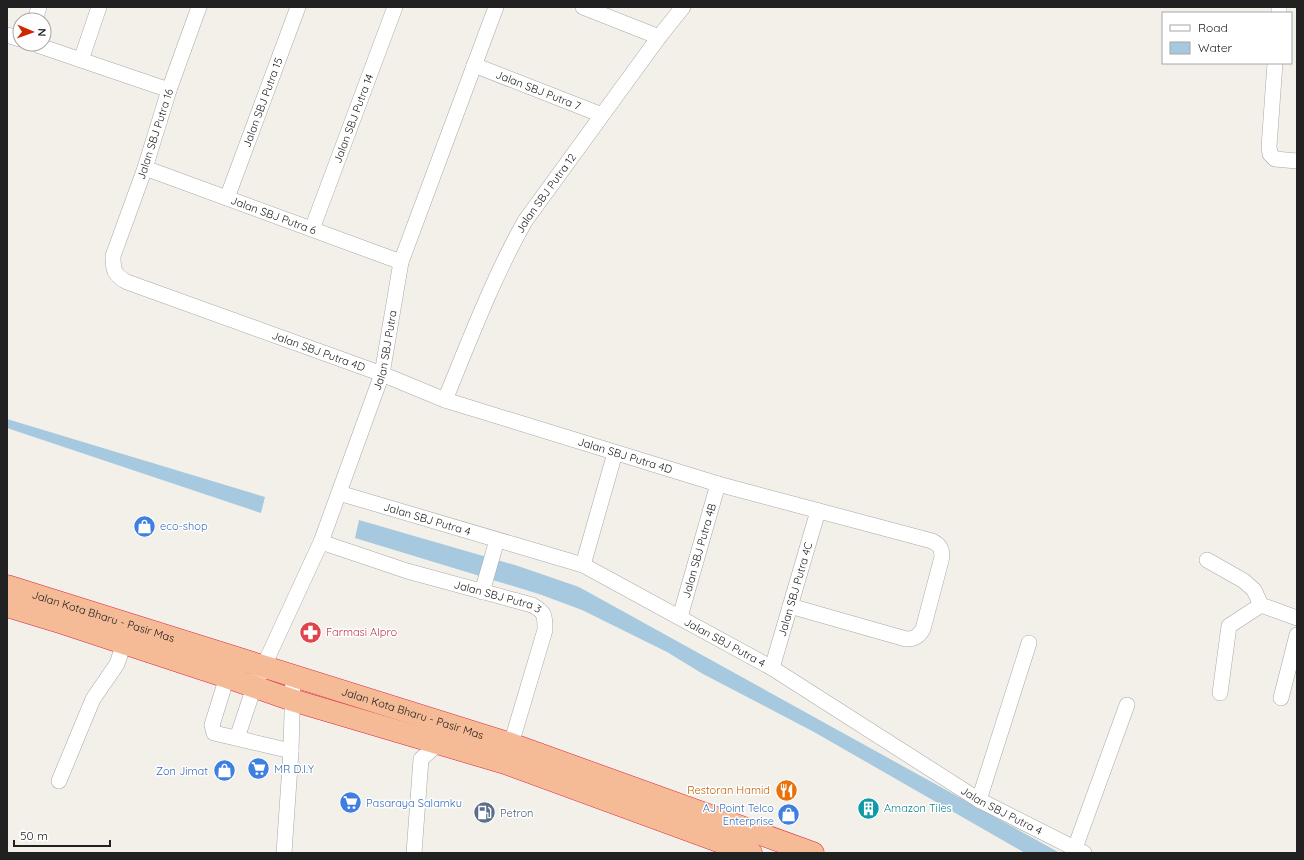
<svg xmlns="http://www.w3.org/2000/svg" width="1304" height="860" font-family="Quicksand,sans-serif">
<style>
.water{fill:#a7c9e0}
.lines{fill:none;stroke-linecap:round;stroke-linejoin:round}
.minor-casing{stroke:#a8a8a8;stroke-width:16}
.trunk-casing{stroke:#e22342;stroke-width:23}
.minor{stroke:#fff;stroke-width:15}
.trunk{stroke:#f5ba96;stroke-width:22}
.labels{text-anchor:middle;stroke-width:3;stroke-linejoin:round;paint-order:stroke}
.street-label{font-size:11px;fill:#212121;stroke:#fff}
.shop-label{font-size:11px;fill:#366cbe;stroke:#fff;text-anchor:start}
.health-label{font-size:11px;fill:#be3a42;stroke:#fff;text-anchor:start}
.food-label{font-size:11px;fill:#c56008;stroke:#fff;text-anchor:end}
.culture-label{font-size:11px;fill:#0d838f;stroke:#fff;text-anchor:start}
.service-label{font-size:11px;fill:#4e5e75;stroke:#fff;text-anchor:start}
</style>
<rect width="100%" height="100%" fill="#f2f0e8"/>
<g class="water">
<path d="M 7,419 L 265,497 L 261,513 L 7,428 Z"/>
<path d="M 359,520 L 518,566 L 579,587 L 1060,853 L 1025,853 L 814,732 L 703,674 L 667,652 L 582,610 L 539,594 L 355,538 Z"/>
</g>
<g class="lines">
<defs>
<g id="minor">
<path id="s1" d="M 199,7 L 169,90 L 145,168 L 113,256 C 113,270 114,275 127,282 L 382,374 L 445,400 L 718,484 L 932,541 C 940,545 942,549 942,557 L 923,629 C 919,636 915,639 906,639 L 790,606"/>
<path d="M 583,7 L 659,37"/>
<path d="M 1279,13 L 1279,7"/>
<path d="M 35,20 L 39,7"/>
<path d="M 7,35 L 20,39"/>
<path d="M 37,44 L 40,46 L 169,90"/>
<path d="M 81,60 L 99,7"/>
<path d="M 1275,63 L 1269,147 L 1270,154 L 1275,159 L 1297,161"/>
<path id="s2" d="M 474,65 L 602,115"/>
<path id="s3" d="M 145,168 L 401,262"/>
<path id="s4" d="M 227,198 L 298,7"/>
<path id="s5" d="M 312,229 L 395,7"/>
<path id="s6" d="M 445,400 C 470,339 493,278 525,221 L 659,37 L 683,7"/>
<path id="s7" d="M 339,493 L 583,565 L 772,668 L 979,800 L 1084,853"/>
<path id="s8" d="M 321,542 L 407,571 L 532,605 C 545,612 545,615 545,630 L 511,744"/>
<path d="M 1207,560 L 1244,581 L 1254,590 L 1261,605 L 1297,618"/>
<path d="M 583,565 L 615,453"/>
<path d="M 482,592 L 497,540"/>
<path id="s9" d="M 680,617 L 718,484"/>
<path id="s10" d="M 772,668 L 818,511"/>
<path d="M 227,677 L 212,725 L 214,733 L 291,751"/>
<path d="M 1220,693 L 1229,626 L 1261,605"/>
<path d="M 1281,698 L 1297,635"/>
<path id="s11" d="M 237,738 L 254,687 L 321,542 L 382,374 L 401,262 L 496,7"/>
<path d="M 59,781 L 93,699 L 117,664 L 124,643"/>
<path d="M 979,800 L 1029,643"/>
<path d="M 1075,848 L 1127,705"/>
<path d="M 284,853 L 291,751 L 293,675"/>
<path d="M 414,853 L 421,759 L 438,744"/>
</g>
<g id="trunk">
<path id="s12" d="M 7,586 L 511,744 L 813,853"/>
<path d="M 7,606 L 63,623 L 227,677 L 292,700 L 505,763 L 751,853"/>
</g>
</defs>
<use href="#minor" class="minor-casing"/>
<use href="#trunk" class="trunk-casing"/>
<use href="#minor" class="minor"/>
<use href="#trunk" class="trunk"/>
</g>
<defs>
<symbol id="shop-disc" viewBox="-11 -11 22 22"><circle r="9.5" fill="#3f7fe0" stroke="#fff"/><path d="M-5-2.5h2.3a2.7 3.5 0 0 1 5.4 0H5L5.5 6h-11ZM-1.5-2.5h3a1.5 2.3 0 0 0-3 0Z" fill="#fff"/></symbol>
<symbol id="pharmacy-disc" viewBox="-11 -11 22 22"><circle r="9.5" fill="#e0444e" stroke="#fff"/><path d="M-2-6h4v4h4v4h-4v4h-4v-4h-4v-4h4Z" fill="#fff"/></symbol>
<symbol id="supermarket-disc" viewBox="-11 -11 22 22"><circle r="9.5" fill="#3f7fe0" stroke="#fff"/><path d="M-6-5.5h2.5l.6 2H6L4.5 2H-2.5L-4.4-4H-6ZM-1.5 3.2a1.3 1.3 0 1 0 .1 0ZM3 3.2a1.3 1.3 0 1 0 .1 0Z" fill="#fff"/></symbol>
<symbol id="restaurant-disc" viewBox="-11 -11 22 22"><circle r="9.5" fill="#e8710a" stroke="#fff"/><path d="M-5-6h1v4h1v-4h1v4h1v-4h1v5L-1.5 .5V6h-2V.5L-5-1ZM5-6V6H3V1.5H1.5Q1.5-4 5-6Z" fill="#fff"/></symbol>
<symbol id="building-disc" viewBox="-11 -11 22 22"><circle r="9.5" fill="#0f9aa8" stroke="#fff"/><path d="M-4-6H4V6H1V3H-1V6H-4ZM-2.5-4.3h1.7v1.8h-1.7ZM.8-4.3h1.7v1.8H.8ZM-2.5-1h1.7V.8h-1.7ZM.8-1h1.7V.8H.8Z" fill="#fff"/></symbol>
<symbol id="fuel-disc" viewBox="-11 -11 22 22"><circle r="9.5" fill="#5c6f8a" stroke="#fff"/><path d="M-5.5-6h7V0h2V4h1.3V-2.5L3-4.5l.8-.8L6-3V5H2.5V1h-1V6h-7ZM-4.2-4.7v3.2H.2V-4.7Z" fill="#fff"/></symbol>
</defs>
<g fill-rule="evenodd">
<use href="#shop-disc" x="132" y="514" width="25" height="25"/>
<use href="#pharmacy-disc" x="298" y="620" width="25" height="25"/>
<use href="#supermarket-disc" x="246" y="756" width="25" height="25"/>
<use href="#shop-disc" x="212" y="758" width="25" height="25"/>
<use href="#restaurant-disc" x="774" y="778" width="25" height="25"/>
<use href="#supermarket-disc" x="338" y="790" width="25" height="25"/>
<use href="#building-disc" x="856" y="796" width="25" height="25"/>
<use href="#fuel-disc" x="472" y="800" width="25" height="25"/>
<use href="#shop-disc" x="776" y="802" width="25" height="25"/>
</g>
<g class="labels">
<g class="street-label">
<text dy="4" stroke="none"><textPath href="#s2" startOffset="69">Jalan SBJ Putra 7</textPath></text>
<text dy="4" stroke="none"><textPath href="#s4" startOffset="102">Jalan SBJ Putra 15</textPath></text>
<text dy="4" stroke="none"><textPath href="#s5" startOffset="118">Jalan SBJ Putra 14</textPath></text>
<text transform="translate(155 134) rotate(-72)" y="4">Jalan SBJ Putra 16</text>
<text dy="4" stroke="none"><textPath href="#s6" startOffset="231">Jalan SBJ Putra 12</textPath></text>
<text dy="4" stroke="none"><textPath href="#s3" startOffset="137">Jalan SBJ Putra 6</textPath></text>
<text dy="4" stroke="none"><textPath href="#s11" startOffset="416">Jalan SBJ Putra</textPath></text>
<text dy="4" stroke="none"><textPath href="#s1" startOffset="499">Jalan SBJ Putra 4D</textPath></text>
<text dy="4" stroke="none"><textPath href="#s1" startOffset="823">Jalan SBJ Putra 4D</textPath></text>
<text dy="4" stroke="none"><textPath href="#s7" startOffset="92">Jalan SBJ Putra 4</textPath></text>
<text dy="4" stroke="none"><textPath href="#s9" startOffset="69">Jalan SBJ Putra 4B</textPath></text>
<text dy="4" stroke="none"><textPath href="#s10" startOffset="82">Jalan SBJ Putra 4C</textPath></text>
<text dy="4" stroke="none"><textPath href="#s8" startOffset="185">Jalan SBJ Putra 3</textPath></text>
<text dy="4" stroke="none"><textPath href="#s12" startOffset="101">Jalan Kota Bharu - Pasir Mas</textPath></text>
<text dy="4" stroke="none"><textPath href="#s7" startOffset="416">Jalan SBJ Putra 4</textPath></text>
<text dy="4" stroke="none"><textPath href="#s12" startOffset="425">Jalan Kota Bharu - Pasir Mas</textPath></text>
<text dy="4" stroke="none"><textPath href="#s7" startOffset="740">Jalan SBJ Putra 4</textPath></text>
</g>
<g class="shop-label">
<text x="160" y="530">eco-shop</text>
<text x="274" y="773">MR D.I.Y</text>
<text x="208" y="775" text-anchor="end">Zon Jimat</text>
<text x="366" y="807">Pasaraya Salamku</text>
<text x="774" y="812" text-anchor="end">AJ Point Telco<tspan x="774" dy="13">Enterprise</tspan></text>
</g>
<g class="health-label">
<text x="326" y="636">Farmasi Alpro</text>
</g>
<g class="food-label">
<text x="770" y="794">Restoran Hamid</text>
</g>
<g class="culture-label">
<text x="884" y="812">Amazon Tiles</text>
</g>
<g class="service-label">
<text x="500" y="817">Petron</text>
</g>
</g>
<rect width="1304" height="860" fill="none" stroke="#212121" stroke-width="16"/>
<rect x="1162" y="12" width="130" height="52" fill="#ffffff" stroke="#a6a6a6"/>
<rect x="1170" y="25" width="20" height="6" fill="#ffffff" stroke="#a6a6a6"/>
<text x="1198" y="32" font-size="12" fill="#212121">Road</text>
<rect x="1170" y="42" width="20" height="12" fill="#a7c9e0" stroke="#a6a6a6"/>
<text x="1198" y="52" font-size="12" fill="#212121">Water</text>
<g transform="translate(32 32) rotate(92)"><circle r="19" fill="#ffffff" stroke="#a6a6a6"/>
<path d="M0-3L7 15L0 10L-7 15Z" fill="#d22600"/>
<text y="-6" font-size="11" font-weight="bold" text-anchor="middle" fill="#212121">N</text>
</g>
<path d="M14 840v6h96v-6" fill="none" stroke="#212121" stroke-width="2"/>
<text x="20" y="840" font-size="12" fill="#212121" stroke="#ffffff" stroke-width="3" paint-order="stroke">50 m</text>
</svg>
